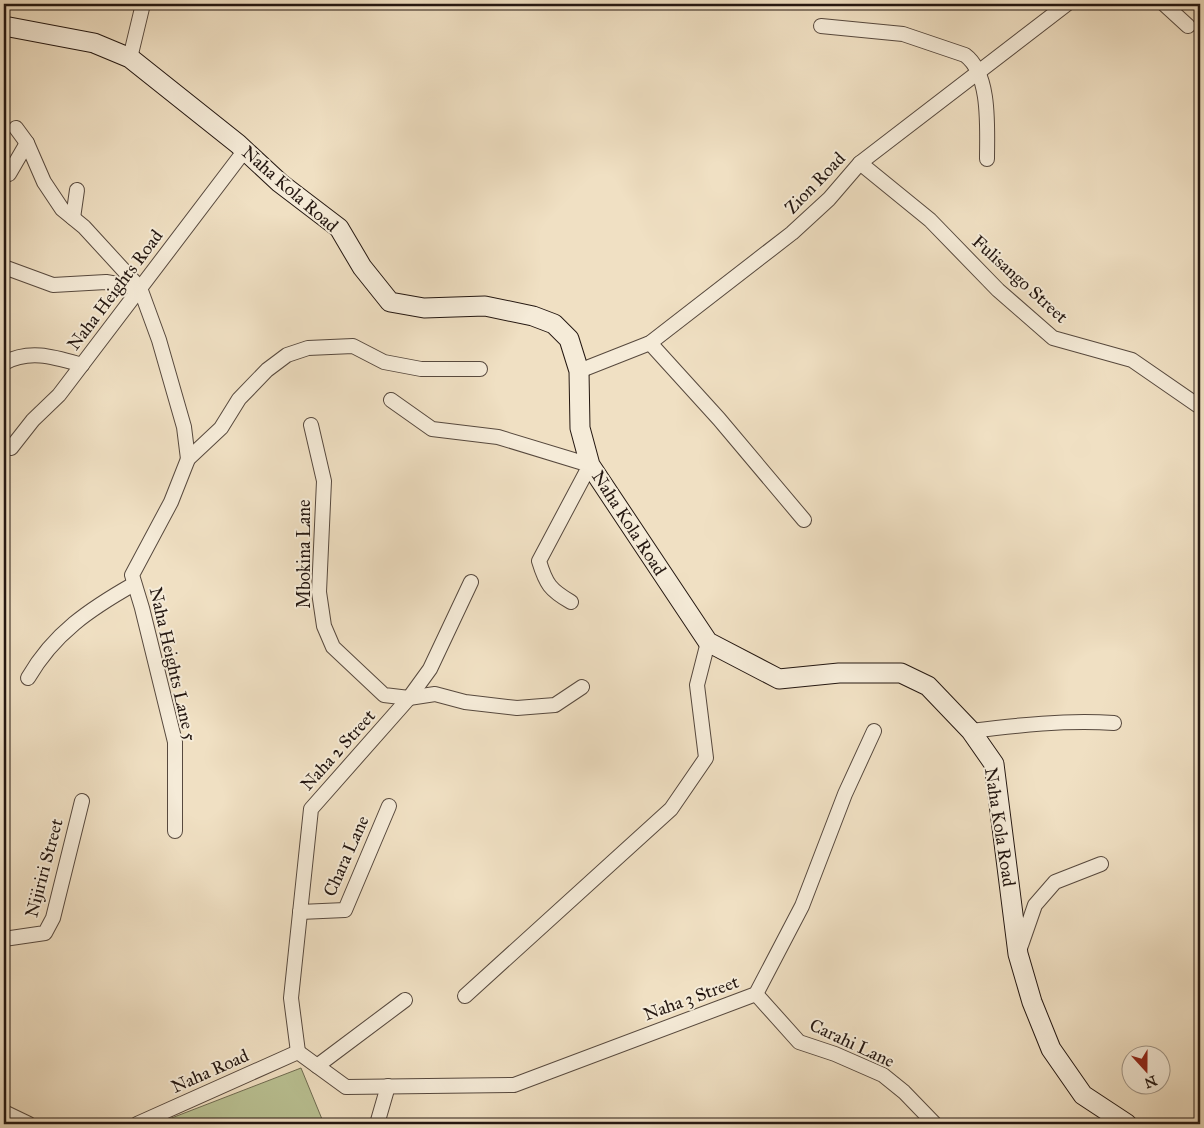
<svg xmlns="http://www.w3.org/2000/svg" width="1204" height="1128" font-family="'IM FELL Great Primer',serif">
<style>
.green{fill:#bac294;stroke:#6f6c52}
.lines{fill:none;stroke-linecap:round;stroke-linejoin:round}
.street-casing{stroke:#57493e;stroke-width:16}
.secondary-casing{stroke:#241711;stroke-width:21}
.street{stroke:#f5ebd8;stroke-width:14}
.secondary{stroke:#f5ebd8;stroke-width:19}
.labels{text-anchor:middle;stroke-width:4;stroke-linejoin:round;paint-order:stroke}
.street-label{font-size:18px;fill:#241711;stroke:#f5ebd8}
</style>
<rect width="100%" height="100%" fill="#f0e0c3"/>
<filter id="stains"><feTurbulence type="fractalNoise" baseFrequency=".004" numOctaves="4"/><feColorMatrix values="0 0 0 0 .2 0 0 0 0 .09 0 0 0 0 .02 0 0 0 .5 -.17"/></filter>
<radialGradient id="worn" r=".72"><stop offset=".6" stop-color="#630" stop-opacity="0"/><stop offset="1" stop-color="#630" stop-opacity=".3"/></radialGradient>
<path class="green" d="M 301,1068 L 324,1124 L 156,1124 Z"/>
<g class="lines">
<defs>
<g id="street">
<path d="M 1164,4 L 1188,26"/>
<path d="M 821,26 L 903,34 L 965,55 C 991,74 987,129 987,159"/>
<path d="M 130,58 L 143,4"/>
<path d="M 16,128 L 27,143 L 44,182 L 62,209 L 84,227 L 140,288 L 159,340 L 184,427 L 188,459"/>
<path d="M 860,163 L 930,220 L 998,290 L 1053,338 L 1132,360 L 1200,407"/>
<path d="M 9,174 L 27,143"/>
<path d="M 73,218 L 77,190"/>
<path d="M 4,267 L 53,285 L 106,282 L 140,288"/>
<path d="M 650,343 L 719,419 L 804,520"/>
<path d="M 4,363 C 30,349 54,357 82,365"/>
<path d="M 579,371 L 650,343 L 792,233 L 829,199 L 860,163 L 1067,4"/>
<path d="M 391,400 L 432,429 L 498,437 L 590,465 L 539,561 C 546,584 550,590 571,602"/>
<path d="M 311,425 L 324,481 L 319,592 L 324,626 L 333,647 L 384,695 L 409,698 L 435,694 L 465,702 L 517,708 L 555,705 L 582,687"/>
<path d="M 11,448 L 33,420 L 59,395 L 245,150"/>
<path d="M 28,678 C 54,633 90,609 134,584"/>
<path d="M 971,731 C 1019,725 1065,720 1114,723"/>
<path d="M 175,831 L 175,742 L 142,608 L 132,575 L 171,502 L 188,459 L 221,428 L 239,399 L 267,370 L 287,355 L 308,348 L 353,346 L 384,362 L 421,369 L 480,369"/>
<path d="M 300,912 L 345,910 L 389,806"/>
<path d="M 4,939 L 45,933 L 53,918 L 82,801"/>
<path d="M 1019,951 L 1035,905 L 1055,882 L 1101,864"/>
<path d="M 756,994 L 799,1042 L 835,1054 L 883,1075 L 904,1092 L 935,1124"/>
<path d="M 465,996 L 671,809 L 706,758 L 697,685 L 708,642"/>
<path d="M 298,1052 L 346,1087 L 514,1085 L 756,994 L 802,906 L 845,794 L 874,731"/>
<path d="M 298,1052 L 291,998 L 311,809 L 409,698 L 430,669 L 471,582"/>
<path d="M 317,1066 L 405,1000"/>
<path d="M 4,1112 L 29,1124"/>
<path d="M 137,1124 L 298,1052"/>
<path d="M 377,1124 L 388,1086"/>
</g>
<path id="secondary" d="M 4,26 L 94,43 L 130,58 L 238,144 L 280,183 L 339,228 L 362,267 L 390,302 L 424,308 L 485,306 L 533,316 L 554,324 L 569,339 L 579,371 L 580,428 L 590,465 L 708,642 L 779,679 L 839,673 L 901,673 L 928,686 L 971,731 L 994,764 L 1018,954 L 1032,1002 L 1051,1049 L 1083,1095 L 1127,1124"/>
</defs>
<use href="#street" class="street-casing"/>
<use href="#secondary" class="secondary-casing"/>
<use href="#street" class="street"/>
<use href="#secondary" class="secondary"/>
</g>
<g class="labels">
<g class="street-label">
<text transform="translate(815 183) rotate(-46)" y="6">Zion Road</text>
<text transform="translate(290 189) rotate(41)" y="6">Naha Kola Road</text>
<text transform="translate(1020 279) rotate(42)" y="6">Fulisango Street</text>
<text transform="translate(115 290) rotate(-53)" y="6">Naha Heights Road</text>
<text transform="translate(629 523) rotate(57)" y="6">Naha Kola Road</text>
<text transform="translate(304 554) rotate(-90)" y="6">Mbokina Lane</text>
<text transform="translate(173 664) rotate(77)" y="6">Naha Heights Lane 5</text>
<text transform="translate(338 750) rotate(-48)" y="6">Naha 2 Street</text>
<text transform="translate(1000 827) rotate(81)" y="6">Naha Kola Road</text>
<text transform="translate(346 856) rotate(-66)" y="6">Chara Lane</text>
<text transform="translate(44 868) rotate(-75)" y="6">Nijiriri Street</text>
<text transform="translate(691 998) rotate(-20)" y="6">Naha 3 Street</text>
<text transform="translate(852 1043) rotate(25)" y="6">Carahi Lane</text>
<text transform="translate(210 1071) rotate(-24)" y="6">Naha Road</text>
</g>
</g>
<rect width="1204" height="1128" fill="none" stroke="#f0e0c3" stroke-width="20"/>
<rect x="5" y="5" width="1194" height="1118" fill="none" stroke="#241711" stroke-width="2.5"/>
<rect x="10" y="10" width="1184" height="1108" fill="none" stroke="#241711"/>
<g transform="translate(1146 1070) rotate(159)"><circle r="24" fill="#f5ebd8" stroke="#a19688"/>
<path d="M0-4L9 19L0 12L-9 19Z" fill="#8f2418"/>
<text y="-8" font-size="14" font-weight="bold" text-anchor="middle" fill="#241711">N</text>
</g>
<rect width="100%" height="100%" filter="url(#stains)"/>
<rect width="100%" height="100%" fill="url(#worn)"/>
</svg>
